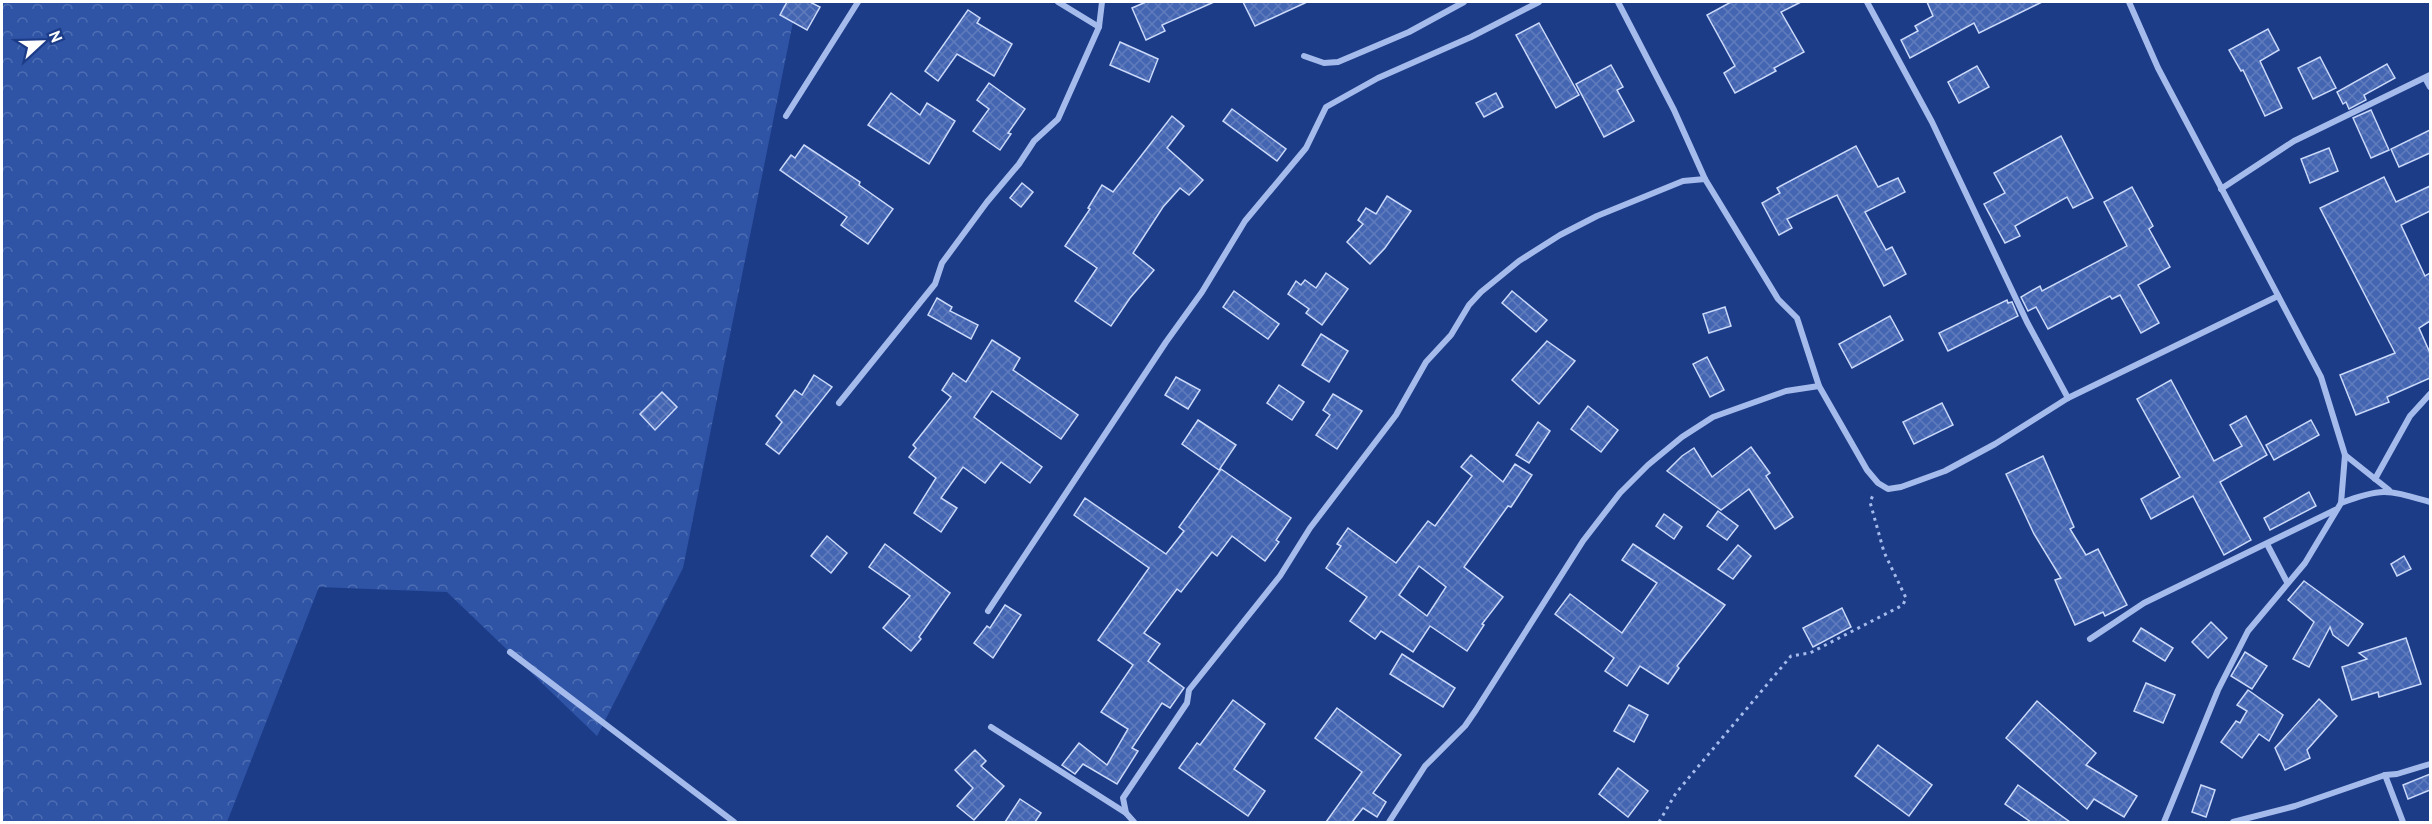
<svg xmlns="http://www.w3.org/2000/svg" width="2432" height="824" font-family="'PT Sans',sans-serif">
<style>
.forest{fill:url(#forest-crowns)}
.building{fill:url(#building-cross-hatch);stroke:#cad9f9;stroke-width:1.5;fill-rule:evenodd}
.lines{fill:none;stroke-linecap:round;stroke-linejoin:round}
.path{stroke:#a5bbec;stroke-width:3;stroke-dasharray:3 4.5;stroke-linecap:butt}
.street{stroke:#a5bbec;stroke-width:6}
</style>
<defs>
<pattern id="forest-crowns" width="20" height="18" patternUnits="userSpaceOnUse" patternTransform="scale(1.5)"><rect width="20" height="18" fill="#2f54a6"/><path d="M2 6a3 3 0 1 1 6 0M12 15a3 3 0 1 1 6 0" fill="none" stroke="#4e6eb3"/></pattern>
<pattern id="building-cross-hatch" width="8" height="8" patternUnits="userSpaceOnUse" patternTransform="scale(1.5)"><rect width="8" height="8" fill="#4465b1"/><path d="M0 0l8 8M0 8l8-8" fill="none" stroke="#607cbd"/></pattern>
</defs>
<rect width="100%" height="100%" fill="#1c3c88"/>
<path class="forest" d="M 2,2 L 797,2 L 683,568 L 597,736 L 447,592 L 319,587 L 227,822 L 2,822 Z"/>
<g class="building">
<path d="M 787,2 L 810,2 L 820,7 L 807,30 L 780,15 Z"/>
<path d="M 1146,2 L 1214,2 L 1162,25 L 1165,31 L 1146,40 L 1132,8 Z"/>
<path d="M 1243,2 L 1307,2 L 1255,26 Z"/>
<path d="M 1731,2 L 1801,2 L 1781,12 L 1804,52 L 1774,68 L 1776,71 L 1735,93 L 1724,73 L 1735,66 L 1707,15 Z"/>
<path d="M 1927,2 L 2042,2 L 1979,33 L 1974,23 L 1910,58 L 1901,40 L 1918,31 L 1915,26 L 1933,16 Z"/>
<path d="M 968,10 L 980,18 L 977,23 L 1012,44 L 994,76 L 957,54 L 938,81 L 925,71 Z"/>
<path d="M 1539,23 L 1579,95 L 1556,108 L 1516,35 Z"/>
<path d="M 2268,29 L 2279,50 L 2260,61 L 2282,108 L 2265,116 L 2243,70 L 2241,71 L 2229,50 Z"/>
<path d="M 1120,42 L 1158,59 L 1149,82 L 1110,65 Z"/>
<path d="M 2320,57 L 2336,88 L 2313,99 L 2298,68 Z"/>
<path d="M 2387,64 L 2395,78 L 2364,95 L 2366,100 L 2349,109 L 2346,102 L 2343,104 L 2337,92 Z"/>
<path d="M 1611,65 L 1623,87 L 1617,90 L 1634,121 L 1604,137 L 1576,84 Z"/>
<path d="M 1977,66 L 1989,87 L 1959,103 L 1948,82 Z"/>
<path d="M 989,83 L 1025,109 L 1008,133 L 1011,134 L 1000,150 L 973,131 L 989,109 L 977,100 Z"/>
<path d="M 891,93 L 920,115 L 927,103 L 955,121 L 929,164 L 868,125 Z"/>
<path d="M 1496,93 L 1503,107 L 1484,117 L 1476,103 Z"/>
<path d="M 1232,109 L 1286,149 L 1277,161 L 1223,121 Z"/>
<path d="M 2371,110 L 2389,150 L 2371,158 L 2353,118 Z"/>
<path d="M 1172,116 L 1184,126 L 1167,148 L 1203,180 L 1189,195 L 1180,188 L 1163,207 L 1133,253 L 1154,270 L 1130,298 L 1111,326 L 1075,301 L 1097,268 L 1065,246 L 1090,209 L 1088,208 L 1102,185 L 1113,192 Z"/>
<path d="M 2430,130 L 2430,153 L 2399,167 L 2391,149 Z"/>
<path d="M 2061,136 L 2093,198 L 2073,208 L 2067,197 L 2015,226 L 2020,236 L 2005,243 L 1984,204 L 2005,193 L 1994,173 Z"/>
<path d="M 804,145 L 860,182 L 859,185 L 893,209 L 868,244 L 841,225 L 847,217 L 780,170 L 791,155 L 795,158 Z"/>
<path d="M 1856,146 L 1878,187 L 1898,178 L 1905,192 L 1865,212 L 1886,250 L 1892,247 L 1906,274 L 1884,286 L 1837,195 L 1787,219 L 1792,228 L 1779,235 L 1762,203 L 1780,193 L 1777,188 Z"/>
<path d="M 2329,148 L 2338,171 L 2310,183 L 2301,159 Z"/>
<path d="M 2384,177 L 2396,202 L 2430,186 L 2430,211 L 2401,225 L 2425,276 L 2430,273 L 2430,321 L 2419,328 L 2430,353 L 2430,378 L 2387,397 L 2389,402 L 2356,415 L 2340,375 L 2395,353 L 2320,208 Z"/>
<path d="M 1022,183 L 1033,192 L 1021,207 L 1010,198 Z"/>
<path d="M 2132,187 L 2153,226 L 2149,229 L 2170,267 L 2138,285 L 2159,323 L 2141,333 L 2120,295 L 2112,299 L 2110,296 L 2048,329 L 2036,307 L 2028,311 L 2021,297 L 2040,286 L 2042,291 L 2127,246 L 2104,202 Z"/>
<path d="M 1387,196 L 1411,211 L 1385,248 L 1370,264 L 1347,242 L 1363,224 L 1358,220 L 1366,208 L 1376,214 Z"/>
<path d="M 1326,273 L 1348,289 L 1322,325 L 1306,313 L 1309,309 L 1288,294 L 1296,281 L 1301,285 L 1305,280 L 1316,288 Z"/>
<path d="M 1234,291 L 1279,324 L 1268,339 L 1223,307 Z"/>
<path d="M 1512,291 L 1547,320 L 1536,332 L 1502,303 Z"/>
<path d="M 937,298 L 952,307 L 950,311 L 978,325 L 971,339 L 928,315 Z"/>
<path d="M 2007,300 L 2008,303 L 2012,302 L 2018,316 L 1948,351 L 1939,333 Z"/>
<path d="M 1725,307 L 1731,326 L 1709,333 L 1703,314 Z"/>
<path d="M 1890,316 L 1903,340 L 1852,368 L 1839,344 Z"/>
<path d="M 1321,334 L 1348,351 L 1329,382 L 1302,365 Z"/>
<path d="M 992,340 L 1020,358 L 1013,370 L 1078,415 L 1061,439 L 992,391 L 974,417 L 1042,467 L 1030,483 L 1001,462 L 985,483 L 963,467 L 941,498 L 957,508 L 941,532 L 914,513 L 936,478 L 909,457 L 916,448 L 913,445 L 951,397 L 942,390 L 953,373 L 966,382 Z"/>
<path d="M 1547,341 L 1575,361 L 1539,404 L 1512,380 Z"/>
<path d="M 1707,357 L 1724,390 L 1710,397 L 1693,364 Z"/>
<path d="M 814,375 L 832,387 L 779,454 L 766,444 L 782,422 L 776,416 L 795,390 L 802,395 Z"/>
<path d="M 1176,377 L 1200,390 L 1188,409 L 1165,395 Z"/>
<path d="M 2171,380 L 2214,461 L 2242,446 L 2230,425 L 2246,416 L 2267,455 L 2220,482 L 2251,540 L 2224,555 L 2193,496 L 2151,519 L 2141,499 L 2180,477 L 2137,399 Z"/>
<path d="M 1279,385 L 1304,402 L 1292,420 L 1267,403 Z"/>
<path d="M 662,392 L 677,407 L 655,430 L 640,414 Z"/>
<path d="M 1333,394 L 1362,411 L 1337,449 L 1316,435 L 1330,415 L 1323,410 Z"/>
<path d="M 1942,403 L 1953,425 L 1914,444 L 1903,422 Z"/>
<path d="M 1588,406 L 1618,430 L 1601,452 L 1571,429 Z"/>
<path d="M 1198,420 L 1236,445 L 1219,470 L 1182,444 Z"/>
<path d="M 2311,420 L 2319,435 L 2274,460 L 2266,445 Z"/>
<path d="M 1538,422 L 1550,431 L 1529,463 L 1516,455 Z"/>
<path d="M 1751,447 L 1770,473 L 1766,476 L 1793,517 L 1775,529 L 1749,489 L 1721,510 L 1667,471 L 1682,456 L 1694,448 L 1712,477 Z"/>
<path d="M 1471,455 L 1503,482 L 1515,464 L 1532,475 L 1511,507 L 1508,506 L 1464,567 L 1503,597 L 1482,624 L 1484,625 L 1467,651 L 1430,626 L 1413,652 L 1381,631 L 1375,639 L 1350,621 L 1367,597 L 1326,568 L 1341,546 L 1337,544 L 1348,528 L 1396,563 L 1428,521 L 1435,526 L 1472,476 L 1461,467 ZM 1419,566 L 1446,587 L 1427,616 L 1399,595 Z"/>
<path d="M 2043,456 L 2074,527 L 2070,529 L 2086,555 L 2098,549 L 2127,605 L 2105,616 L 2103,612 L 2075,625 L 2055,580 L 2061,578 L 2034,534 L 2006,474 Z"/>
<path d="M 1221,469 L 1291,518 L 1276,540 L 1279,542 L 1265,561 L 1232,536 L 1217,556 L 1212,552 L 1181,592 L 1177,589 L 1144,633 L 1160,644 L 1148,661 L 1184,688 L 1170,708 L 1162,703 L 1132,748 L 1138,751 L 1117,784 L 1083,764 L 1075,774 L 1062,765 L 1079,743 L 1107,765 L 1128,729 L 1101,712 L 1133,665 L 1098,640 L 1149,568 L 1074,515 L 1085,498 L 1166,554 L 1184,531 L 1179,527 Z"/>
<path d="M 2309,492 L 2316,506 L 2270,530 L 2264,518 Z"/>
<path d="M 1718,511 L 1738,526 L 1727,540 L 1707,526 Z"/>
<path d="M 1664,514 L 1682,527 L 1674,539 L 1656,526 Z"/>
<path d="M 827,536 L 847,553 L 831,573 L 811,556 Z"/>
<path d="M 885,544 L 950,593 L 919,637 L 921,639 L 911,651 L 883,628 L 910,596 L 869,567 Z"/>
<path d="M 1633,544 L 1725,605 L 1677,666 L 1679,668 L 1668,684 L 1640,666 L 1627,686 L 1605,671 L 1614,658 L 1555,614 L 1570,594 L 1622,633 L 1657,583 L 1622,560 Z"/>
<path d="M 1738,545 L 1751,556 L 1733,579 L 1718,569 Z"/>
<path d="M 2404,556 L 2411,569 L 2397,576 L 2391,564 Z"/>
<path d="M 2304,581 L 2363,624 L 2348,646 L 2333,635 L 2330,627 L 2309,667 L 2293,659 L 2314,622 L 2288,600 Z"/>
<path d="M 1005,605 L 1021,615 L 993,658 L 974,643 L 987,626 L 990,628 Z"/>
<path d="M 1842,608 L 1851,627 L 1813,647 L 1803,628 Z"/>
<path d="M 2211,622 L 2227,638 L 2208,658 L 2192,642 Z"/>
<path d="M 2141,628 L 2173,648 L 2165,661 L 2133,641 Z"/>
<path d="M 2406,638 L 2421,684 L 2379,697 L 2378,692 L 2352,700 L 2342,667 L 2367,659 L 2359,653 Z"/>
<path d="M 2245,652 L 2267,666 L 2252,689 L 2231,676 Z"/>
<path d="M 1402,654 L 1455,688 L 1443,707 L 1390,674 Z"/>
<path d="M 2146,683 L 2175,695 L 2163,723 L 2134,711 Z"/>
<path d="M 2248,690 L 2283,715 L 2269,741 L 2259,734 L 2242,758 L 2221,742 L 2236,721 L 2240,723 L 2247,711 L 2237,705 Z"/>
<path d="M 2319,699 L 2337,716 L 2307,750 L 2310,758 L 2285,770 L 2275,748 Z"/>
<path d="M 1233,700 L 1265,724 L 1234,769 L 1265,791 L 1248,816 L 1179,768 L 1197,743 L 1200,745 Z"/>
<path d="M 2037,701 L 2096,753 L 2086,765 L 2137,796 L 2124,817 L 2094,799 L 2087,809 L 2006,738 Z"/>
<path d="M 1629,705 L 1648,715 L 1634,742 L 1614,731 Z"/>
<path d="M 1337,708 L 1401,755 L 1373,793 L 1386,802 L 1377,817 L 1363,808 L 1352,822 L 1326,822 L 1362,772 L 1315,738 Z"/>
<path d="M 1878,745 L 1932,785 L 1909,816 L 1855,776 Z"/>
<path d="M 975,750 L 986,761 L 981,766 L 1004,786 L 974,820 L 957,806 L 973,788 L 955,770 Z"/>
<path d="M 1618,768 L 1648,791 L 1628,817 L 1599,794 Z"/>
<path d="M 2430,774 L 2430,790 L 2408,799 L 2403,785 Z"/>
<path d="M 2018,785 L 2070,822 L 2031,822 L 2005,804 Z"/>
<path d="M 2201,785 L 2215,790 L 2206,817 L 2192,812 Z"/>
<path d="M 1020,799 L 1041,813 L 1035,822 L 1005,822 Z"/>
</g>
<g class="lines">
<path class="path" d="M 1659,822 L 1676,793 L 1791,656 L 1810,653 L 1903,605 L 1906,598 L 1884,552 L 1870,502 L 1874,493"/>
<g class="street">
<path d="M 1058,2 L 1099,27"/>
<path d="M 1618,2 L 1674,110 L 1705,179 L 1778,299 L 1797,318 L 1819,386 L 1867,470 L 1878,483 L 1888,489 L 1901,487 L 1945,471 L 1995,444 L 2068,398 L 2278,296"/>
<path d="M 1867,2 L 1932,122 L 2027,322 L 2068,398"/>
<path d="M 2129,2 L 2158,68 L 2321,377 L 2345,455 L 2341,503 L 2305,563 L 2248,631 L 2218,690 L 2164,822"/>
<path d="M 1304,56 L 1324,63 L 1338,62 L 1409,32 L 1464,2"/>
<path d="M 2425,78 L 2430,87"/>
<path d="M 786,116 L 858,2"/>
<path d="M 2221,189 L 2294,141 L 2430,75"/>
<path d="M 839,403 L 935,284 L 942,263 L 987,202 L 1019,164 L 1034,141 L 1058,119 L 1099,27 L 1102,2"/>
<path d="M 2345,455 L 2389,490"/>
<path d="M 2375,479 L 2410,416 L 2430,394"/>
<path d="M 2341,503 C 2383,487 2388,490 2430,502"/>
<path d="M 2267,544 L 2287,582"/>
<path d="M 988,611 L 1166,342 L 1202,292 L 1245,221 L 1306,148 L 1326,107 L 1378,78 L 1471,37 L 1539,2"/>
<path d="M 2090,639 L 2144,603 L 2335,510"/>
<path d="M 510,652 L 734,822"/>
<path d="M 991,727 L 1126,813"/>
<path d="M 2385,775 L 2397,774 L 2430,764"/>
<path d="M 1134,822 L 1126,813 L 1123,798 L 1187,703 L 1189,690 L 1280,576 L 1310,528 L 1396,415 L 1426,362 L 1451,335 L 1469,305 L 1481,292 L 1519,261 L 1560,235 L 1597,216 L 1683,181 L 1705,179"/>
<path d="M 1389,822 L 1425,766 L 1465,726 L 1476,710 L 1583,541 L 1620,493 L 1648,465 L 1682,437 L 1713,417 L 1786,391 L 1819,386"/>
<path d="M 2233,822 L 2295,806 L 2385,775 L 2403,822"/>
</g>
</g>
<rect width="2432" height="824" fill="none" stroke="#ffffff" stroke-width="6"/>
<g transform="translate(42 42) rotate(68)" stroke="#1c3c88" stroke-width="4.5" paint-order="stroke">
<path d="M0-4.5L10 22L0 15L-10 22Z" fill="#ffffff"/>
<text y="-9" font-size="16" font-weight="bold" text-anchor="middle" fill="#ffffff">N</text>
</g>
</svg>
